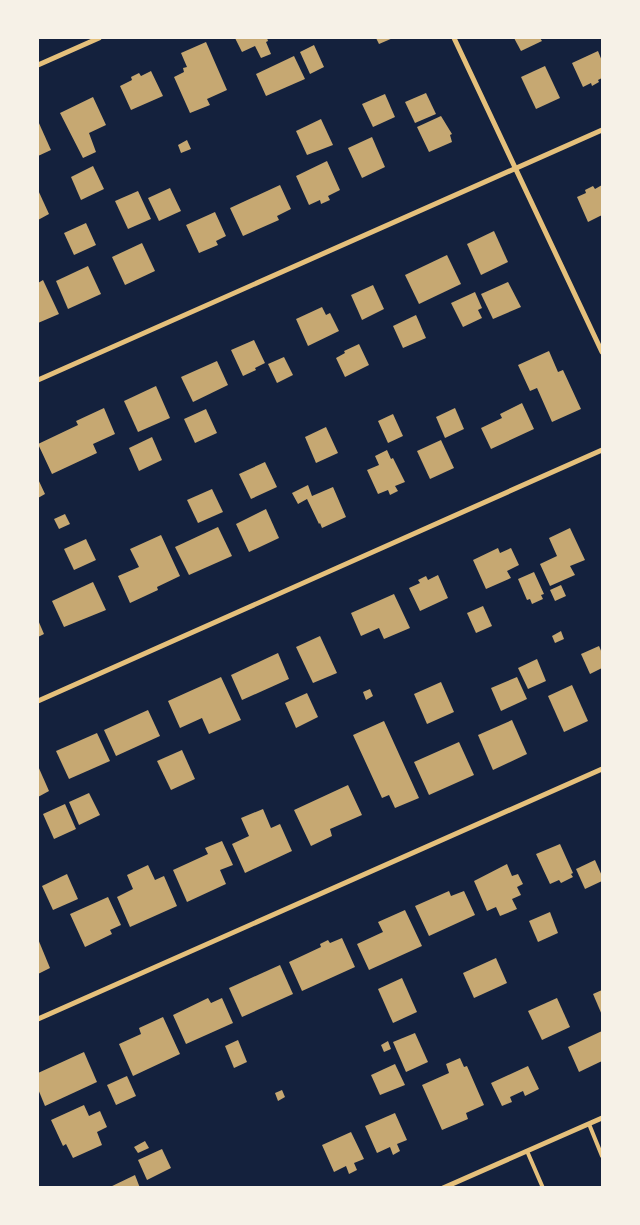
<svg xmlns="http://www.w3.org/2000/svg" width="640" height="1225" font-family="Literata,serif">
<style>
.building{fill:#c6a872}
.lines{fill:none;stroke-linecap:round;stroke-linejoin:round}
.service{stroke:#e5c07b;stroke-width:4}
.minor{stroke:#e5c07b;stroke-width:5}
</style>
<rect width="100%" height="100%" fill="#14213d"/>
<g class="building">
<path d="M 235,38 L 267,38 L 268,41 L 266,42 L 271,54 L 261,58 L 255,46 L 242,52 Z"/>
<path d="M 376,38 L 393,38 L 379,44 Z"/>
<path d="M 514,38 L 540,38 L 542,41 L 521,51 Z"/>
<path d="M 206,42 L 227,90 L 207,99 L 210,105 L 190,113 L 174,77 L 184,72 L 183,68 L 187,67 L 181,53 Z"/>
<path d="M 314,45 L 324,67 L 310,74 L 300,52 Z"/>
<path d="M 598,51 L 602,61 L 602,78 L 598,80 L 599,82 L 592,86 L 591,83 L 583,87 L 572,63 Z"/>
<path d="M 294,56 L 305,79 L 266,96 L 256,74 Z"/>
<path d="M 545,66 L 560,98 L 536,109 L 521,77 Z"/>
<path d="M 151,71 L 163,96 L 131,110 L 120,86 L 132,80 L 131,77 L 139,73 L 141,76 Z"/>
<path d="M 426,93 L 436,114 L 415,123 L 405,102 Z"/>
<path d="M 385,94 L 395,117 L 373,127 L 362,104 Z"/>
<path d="M 93,97 L 106,125 L 89,133 L 96,152 L 83,158 L 60,113 Z"/>
<path d="M 441,116 L 452,134 L 450,135 L 452,142 L 429,152 L 417,127 Z"/>
<path d="M 321,119 L 333,145 L 307,155 L 296,131 Z"/>
<path d="M 38,121 L 51,150 L 38,156 Z"/>
<path d="M 372,137 L 385,167 L 362,178 L 348,148 Z"/>
<path d="M 187,140 L 191,149 L 181,153 L 178,145 Z"/>
<path d="M 327,161 L 340,190 L 328,196 L 330,200 L 321,204 L 320,200 L 309,205 L 296,176 Z"/>
<path d="M 93,166 L 104,189 L 81,200 L 71,177 Z"/>
<path d="M 280,185 L 291,209 L 277,216 L 279,220 L 243,236 L 230,208 Z"/>
<path d="M 602,185 L 602,215 L 588,222 L 577,197 L 586,193 L 585,190 L 593,186 L 595,189 Z"/>
<path d="M 170,188 L 181,211 L 159,221 L 148,198 Z"/>
<path d="M 38,190 L 49,214 L 38,220 Z"/>
<path d="M 138,191 L 151,219 L 128,229 L 115,201 Z"/>
<path d="M 215,212 L 226,236 L 216,241 L 218,245 L 199,253 L 186,225 Z"/>
<path d="M 86,223 L 96,245 L 74,255 L 64,233 Z"/>
<path d="M 494,231 L 508,262 L 481,275 L 467,244 Z"/>
<path d="M 142,243 L 155,271 L 125,285 L 112,257 Z"/>
<path d="M 447,255 L 461,284 L 419,304 L 405,275 Z"/>
<path d="M 88,266 L 101,294 L 68,309 L 56,281 Z"/>
<path d="M 43,280 L 59,314 L 38,323 L 38,283 Z"/>
<path d="M 508,282 L 521,307 L 493,319 L 481,294 Z"/>
<path d="M 373,285 L 384,309 L 362,320 L 351,295 Z"/>
<path d="M 475,292 L 482,308 L 478,310 L 482,318 L 463,327 L 451,303 Z"/>
<path d="M 322,307 L 326,315 L 330,313 L 339,331 L 308,346 L 296,319 Z"/>
<path d="M 416,315 L 426,338 L 403,348 L 393,326 Z"/>
<path d="M 254,340 L 265,363 L 255,368 L 256,370 L 243,376 L 231,350 Z"/>
<path d="M 359,344 L 369,365 L 345,377 L 336,358 L 345,353 L 344,351 Z"/>
<path d="M 549,351 L 558,372 L 563,370 L 581,409 L 552,422 L 537,388 L 530,391 L 518,365 Z"/>
<path d="M 284,357 L 293,375 L 277,383 L 268,364 Z"/>
<path d="M 217,361 L 228,385 L 193,402 L 181,377 Z"/>
<path d="M 156,386 L 170,418 L 138,432 L 124,401 Z"/>
<path d="M 522,403 L 534,429 L 491,449 L 481,428 L 502,418 L 500,414 Z"/>
<path d="M 104,408 L 115,434 L 93,444 L 97,453 L 52,474 L 38,444 L 78,425 L 76,421 Z"/>
<path d="M 455,408 L 464,429 L 445,438 L 436,417 Z"/>
<path d="M 206,409 L 217,433 L 195,443 L 184,419 Z"/>
<path d="M 393,414 L 403,436 L 388,443 L 378,421 Z"/>
<path d="M 326,427 L 338,453 L 316,463 L 305,437 Z"/>
<path d="M 152,437 L 162,460 L 139,471 L 129,448 Z"/>
<path d="M 441,440 L 454,468 L 430,479 L 417,451 Z"/>
<path d="M 387,450 L 391,459 L 393,458 L 405,482 L 395,486 L 398,491 L 390,495 L 388,490 L 378,494 L 367,470 L 379,465 L 375,456 Z"/>
<path d="M 265,462 L 277,487 L 251,499 L 239,474 Z"/>
<path d="M 38,479 L 45,494 L 38,498 Z"/>
<path d="M 308,485 L 312,496 L 333,487 L 346,517 L 322,528 L 320,523 L 319,524 L 307,499 L 298,504 L 292,493 Z"/>
<path d="M 212,489 L 223,512 L 198,523 L 187,500 Z"/>
<path d="M 266,509 L 279,538 L 249,552 L 236,524 Z"/>
<path d="M 65,514 L 70,524 L 59,529 L 54,519 Z"/>
<path d="M 218,527 L 232,556 L 189,575 L 175,547 Z"/>
<path d="M 570,528 L 585,560 L 570,566 L 575,575 L 550,586 L 540,564 L 557,556 L 549,538 Z"/>
<path d="M 161,535 L 180,576 L 157,587 L 158,590 L 130,603 L 118,576 L 139,567 L 130,549 Z"/>
<path d="M 86,539 L 96,560 L 74,570 L 64,549 Z"/>
<path d="M 498,548 L 500,553 L 511,548 L 519,565 L 507,571 L 511,578 L 486,589 L 473,560 Z"/>
<path d="M 534,572 L 544,594 L 541,595 L 543,599 L 532,604 L 530,599 L 527,600 L 518,579 Z"/>
<path d="M 438,575 L 448,598 L 420,611 L 409,588 L 420,583 L 418,580 L 426,576 L 428,580 Z"/>
<path d="M 93,582 L 106,610 L 64,627 L 52,601 Z"/>
<path d="M 561,585 L 566,596 L 555,601 L 550,590 Z"/>
<path d="M 394,594 L 410,628 L 384,639 L 379,628 L 361,636 L 351,613 Z"/>
<path d="M 483,606 L 492,626 L 476,633 L 467,613 Z"/>
<path d="M 38,620 L 44,634 L 38,637 Z"/>
<path d="M 561,631 L 564,639 L 555,643 L 552,636 Z"/>
<path d="M 320,636 L 337,673 L 313,683 L 296,647 Z"/>
<path d="M 599,646 L 602,653 L 602,668 L 590,674 L 581,654 Z"/>
<path d="M 278,653 L 289,679 L 242,700 L 231,675 Z"/>
<path d="M 537,659 L 546,681 L 528,689 L 518,668 Z"/>
<path d="M 221,677 L 241,720 L 209,734 L 202,718 L 180,728 L 168,701 Z"/>
<path d="M 517,677 L 527,699 L 501,711 L 491,688 Z"/>
<path d="M 441,682 L 454,712 L 427,724 L 414,694 Z"/>
<path d="M 572,685 L 588,721 L 564,732 L 548,696 Z"/>
<path d="M 370,689 L 373,696 L 366,700 L 363,692 Z"/>
<path d="M 307,693 L 318,717 L 296,728 L 285,703 Z"/>
<path d="M 148,710 L 160,736 L 116,756 L 104,730 Z"/>
<path d="M 512,720 L 527,754 L 493,770 L 478,735 Z"/>
<path d="M 384,721 L 419,798 L 395,808 L 389,795 L 382,798 L 353,735 Z"/>
<path d="M 97,733 L 110,761 L 69,779 L 56,751 Z"/>
<path d="M 459,742 L 474,775 L 429,795 L 414,762 Z"/>
<path d="M 182,750 L 195,779 L 171,790 L 157,761 Z"/>
<path d="M 38,766 L 49,791 L 38,797 Z"/>
<path d="M 348,785 L 362,815 L 330,829 L 332,836 L 311,846 L 294,810 Z"/>
<path d="M 89,793 L 100,815 L 79,825 L 69,802 Z"/>
<path d="M 65,804 L 76,829 L 54,839 L 43,814 Z"/>
<path d="M 263,809 L 271,828 L 280,824 L 292,851 L 245,873 L 232,844 L 249,836 L 241,818 Z"/>
<path d="M 222,841 L 233,865 L 220,870 L 226,884 L 187,902 L 173,870 L 208,854 L 205,848 Z"/>
<path d="M 560,844 L 573,873 L 571,874 L 573,877 L 561,883 L 559,880 L 550,884 L 536,854 Z"/>
<path d="M 595,860 L 602,876 L 602,881 L 585,889 L 576,869 Z"/>
<path d="M 507,864 L 512,876 L 518,874 L 523,884 L 517,887 L 521,895 L 512,899 L 517,909 L 500,916 L 496,907 L 487,911 L 474,881 Z"/>
<path d="M 148,865 L 155,880 L 164,876 L 177,906 L 130,927 L 117,897 L 133,889 L 127,875 Z"/>
<path d="M 67,874 L 78,899 L 53,910 L 42,886 Z"/>
<path d="M 449,891 L 451,896 L 464,891 L 475,915 L 429,936 L 415,906 Z"/>
<path d="M 108,897 L 121,925 L 110,930 L 112,934 L 85,947 L 70,914 Z"/>
<path d="M 405,910 L 422,946 L 369,970 L 357,944 L 383,932 L 378,922 Z"/>
<path d="M 550,912 L 558,933 L 538,942 L 529,921 Z"/>
<path d="M 342,938 L 355,967 L 302,991 L 289,962 L 321,947 L 320,944 L 328,940 L 330,943 Z"/>
<path d="M 38,939 L 50,968 L 38,974 Z"/>
<path d="M 496,958 L 507,983 L 474,998 L 463,973 Z"/>
<path d="M 280,965 L 293,994 L 242,1017 L 229,988 Z"/>
<path d="M 402,978 L 417,1012 L 393,1023 L 378,989 Z"/>
<path d="M 602,990 L 602,1015 L 593,994 Z"/>
<path d="M 208,998 L 211,1003 L 222,998 L 233,1023 L 186,1044 L 173,1015 Z"/>
<path d="M 557,998 L 570,1027 L 542,1040 L 528,1011 Z"/>
<path d="M 163,1017 L 180,1054 L 133,1076 L 119,1044 L 141,1034 L 139,1028 Z"/>
<path d="M 602,1031 L 602,1061 L 579,1072 L 568,1047 Z"/>
<path d="M 415,1033 L 428,1062 L 406,1072 L 393,1042 Z"/>
<path d="M 238,1040 L 247,1062 L 234,1068 L 225,1046 Z"/>
<path d="M 388,1041 L 391,1049 L 384,1052 L 381,1045 Z"/>
<path d="M 84,1052 L 97,1082 L 45,1106 L 38,1089 L 38,1073 Z"/>
<path d="M 460,1058 L 464,1067 L 467,1066 L 484,1105 L 466,1113 L 468,1119 L 442,1130 L 422,1085 L 449,1073 L 446,1064 Z"/>
<path d="M 395,1064 L 405,1085 L 380,1095 L 371,1075 Z"/>
<path d="M 528,1066 L 539,1089 L 525,1096 L 523,1091 L 510,1097 L 512,1102 L 502,1106 L 491,1083 Z"/>
<path d="M 127,1076 L 136,1096 L 116,1105 L 107,1085 Z"/>
<path d="M 282,1090 L 285,1097 L 278,1101 L 275,1093 Z"/>
<path d="M 84,1105 L 89,1116 L 100,1111 L 107,1127 L 97,1132 L 102,1145 L 73,1158 L 66,1144 L 63,1146 L 51,1120 Z"/>
<path d="M 395,1113 L 407,1140 L 397,1144 L 400,1151 L 393,1155 L 390,1147 L 377,1153 L 365,1126 Z"/>
<path d="M 351,1132 L 364,1159 L 354,1163 L 357,1170 L 349,1174 L 346,1166 L 334,1172 L 322,1145 Z"/>
<path d="M 145,1141 L 149,1148 L 138,1153 L 134,1147 Z"/>
<path d="M 162,1149 L 171,1168 L 147,1180 L 138,1160 Z"/>
<path d="M 135,1175 L 140,1188 L 108,1188 Z"/>
</g>
<g class="lines">
<g class="service">
<path d="M 589,1124 L 602,1156"/>
<path d="M 527,1151 L 543,1188"/>
</g>
<g class="minor">
<path d="M 454,38 L 602,352"/>
<path d="M 38,65 L 99,38"/>
<path d="M 38,380 L 602,130"/>
<path d="M 38,701 L 602,450"/>
<path d="M 38,1019 L 602,769"/>
<path d="M 443,1188 L 602,1118"/>
</g>
</g>
<rect width="640" height="1225" fill="none" stroke="#f6f1e7" stroke-width="78"/>
</svg>
